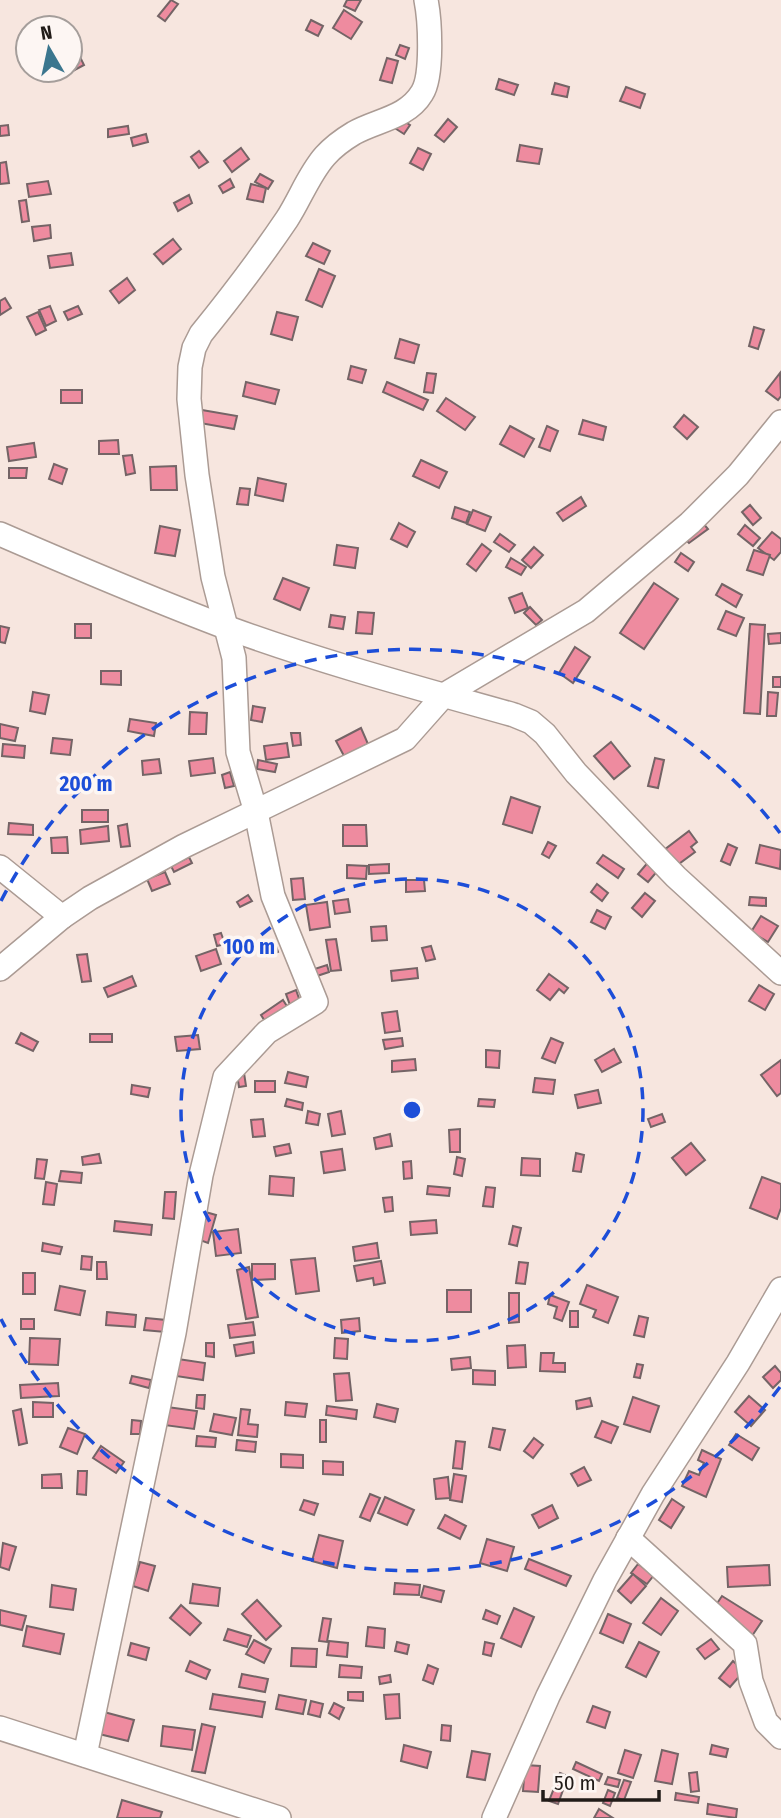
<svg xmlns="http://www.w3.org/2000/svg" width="781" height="1818" font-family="'Fira Sans Condensed',sans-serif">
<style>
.building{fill:#ee8b9f;stroke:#746466;stroke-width:2}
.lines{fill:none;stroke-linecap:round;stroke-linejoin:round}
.minor-casing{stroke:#ab9b94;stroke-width:26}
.minor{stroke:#fff;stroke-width:23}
.ring{fill:none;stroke:#1d4ed8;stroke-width:3.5;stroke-dasharray:12 9}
.centre{fill:#1d4ed8;stroke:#fdf6f3;stroke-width:3.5}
.ring-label{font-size:21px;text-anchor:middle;font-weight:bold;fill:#1d4ed8;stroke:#fdf6f3;stroke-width:7;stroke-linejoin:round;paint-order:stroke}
</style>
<rect width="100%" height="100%" fill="#f7e6df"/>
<g class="building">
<path d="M 171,0 L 178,4 L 165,21 L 158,16 Z"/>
<path d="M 347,0 L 361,0 L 355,11 L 344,6 Z"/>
<path d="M 344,10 L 362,22 L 351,39 L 333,28 Z"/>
<path d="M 311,20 L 323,26 L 318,36 L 306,30 Z"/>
<path d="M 400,45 L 409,48 L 405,59 L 396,55 Z"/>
<path d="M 78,53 L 84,65 L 69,73 L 70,57 Z"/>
<path d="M 387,58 L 398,61 L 392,83 L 380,80 Z"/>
<path d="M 499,79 L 518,85 L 514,95 L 496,89 Z"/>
<path d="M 555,83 L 569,87 L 567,97 L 552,94 Z"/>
<path d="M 626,87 L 645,94 L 640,108 L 620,101 Z"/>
<path d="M 396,116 L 410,125 L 404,134 L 390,125 Z"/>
<path d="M 448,119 L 457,127 L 444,142 L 435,135 Z"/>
<path d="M 8,125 L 9,135 L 0,136 L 0,126 Z"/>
<path d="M 128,126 L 129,134 L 108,137 L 108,129 Z"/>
<path d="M 146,134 L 148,142 L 133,146 L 131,138 Z"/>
<path d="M 520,145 L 542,149 L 539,164 L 517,161 Z"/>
<path d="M 241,148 L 249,159 L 232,172 L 224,161 Z"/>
<path d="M 418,148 L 431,154 L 423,170 L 410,163 Z"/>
<path d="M 199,151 L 208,162 L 199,168 L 191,157 Z"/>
<path d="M 6,162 L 9,183 L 0,184 L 0,163 Z"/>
<path d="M 260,174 L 273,181 L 268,189 L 255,182 Z"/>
<path d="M 230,179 L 234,187 L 223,193 L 219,186 Z"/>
<path d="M 48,181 L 51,194 L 29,197 L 27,184 Z"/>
<path d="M 251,184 L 266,188 L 263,202 L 247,199 Z"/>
<path d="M 189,195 L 192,203 L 178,211 L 174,203 Z"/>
<path d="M 26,200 L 29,221 L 22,222 L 19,201 Z"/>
<path d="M 50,225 L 51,238 L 34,241 L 32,227 Z"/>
<path d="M 173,239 L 181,249 L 163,264 L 154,254 Z"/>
<path d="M 313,243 L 330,251 L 324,264 L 306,256 Z"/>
<path d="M 71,253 L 73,265 L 50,268 L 48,256 Z"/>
<path d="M 319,269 L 335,276 L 322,307 L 306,300 Z"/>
<path d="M 127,278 L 135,290 L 119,303 L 110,291 Z"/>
<path d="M 5,298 L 11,308 L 0,315 L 0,301 Z"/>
<path d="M 50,306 L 56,321 L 46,326 L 39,310 Z"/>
<path d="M 78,306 L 82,314 L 68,320 L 64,312 Z"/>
<path d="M 38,312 L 46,330 L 36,335 L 27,317 Z"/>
<path d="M 277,312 L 298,317 L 292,340 L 271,334 Z"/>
<path d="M 754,327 L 764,330 L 758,349 L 749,346 Z"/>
<path d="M 400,339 L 419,345 L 414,363 L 395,358 Z"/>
<path d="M 351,366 L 366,370 L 362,383 L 348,379 Z"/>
<path d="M 427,373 L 436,374 L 433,393 L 424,392 Z"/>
<path d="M 780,373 L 781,396 L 778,400 L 766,391 Z"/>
<path d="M 246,382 L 279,390 L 275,404 L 243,396 Z"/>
<path d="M 387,382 L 428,400 L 423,410 L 383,392 Z"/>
<rect x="61" y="390" width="21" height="13"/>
<path d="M 446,398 L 475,417 L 465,430 L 437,411 Z"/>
<path d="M 202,410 L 237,416 L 234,429 L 200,423 Z"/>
<path d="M 684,415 L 698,427 L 687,439 L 674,427 Z"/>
<path d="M 583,420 L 606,427 L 603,440 L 579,434 Z"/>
<path d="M 510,426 L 534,439 L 524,457 L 500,444 Z"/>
<path d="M 547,426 L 558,431 L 550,451 L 539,447 Z"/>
<path d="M 118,440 L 119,454 L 99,454 L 99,441 Z"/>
<path d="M 34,443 L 36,457 L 9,461 L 7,447 Z"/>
<path d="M 132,455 L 135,473 L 126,475 L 123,456 Z"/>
<path d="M 421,460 L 447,472 L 439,488 L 413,476 Z"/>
<path d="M 54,464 L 67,469 L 62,484 L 49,479 Z"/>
<path d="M 176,466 L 177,490 L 151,490 L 150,467 Z"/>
<path d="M 9,468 L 27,468 L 26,478 L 9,478 Z"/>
<path d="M 258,478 L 286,484 L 283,501 L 255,495 Z"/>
<path d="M 240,488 L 250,489 L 248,505 L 237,504 Z"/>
<path d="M 581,497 L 586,506 L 563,521 L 557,513 Z"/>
<path d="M 750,505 L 761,518 L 753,525 L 742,512 Z"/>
<path d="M 455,507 L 470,512 L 466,523 L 452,518 Z"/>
<path d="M 473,510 L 491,517 L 485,531 L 467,524 Z"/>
<path d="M 702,522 L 708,529 L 689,543 L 683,537 Z"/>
<path d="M 399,523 L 415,532 L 407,547 L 391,539 Z"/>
<path d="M 745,525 L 760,538 L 753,546 L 738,534 Z"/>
<path d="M 160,526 L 180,530 L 175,556 L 155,553 Z"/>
<path d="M 772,532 L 781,539 L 781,552 L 774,560 L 758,548 Z"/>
<path d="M 500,534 L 515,545 L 509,552 L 494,542 Z"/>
<path d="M 482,544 L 491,551 L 476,571 L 467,564 Z"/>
<path d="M 337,545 L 358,548 L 355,568 L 334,565 Z"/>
<path d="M 534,547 L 543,555 L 531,568 L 522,560 Z"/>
<path d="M 754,550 L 770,555 L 763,575 L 747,570 Z"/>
<path d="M 681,553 L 694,562 L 688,571 L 675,562 Z"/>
<path d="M 511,558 L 526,567 L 521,575 L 506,567 Z"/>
<path d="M 283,578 L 309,588 L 300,610 L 274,599 Z"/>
<path d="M 654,583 L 678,599 L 644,649 L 620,633 Z"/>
<path d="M 722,584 L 742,595 L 736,607 L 716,595 Z"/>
<path d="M 522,593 L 528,608 L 515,613 L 509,598 Z"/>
<path d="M 530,607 L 542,620 L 536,625 L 524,613 Z"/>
<path d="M 726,611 L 744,618 L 736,636 L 718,629 Z"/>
<path d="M 358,612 L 374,613 L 372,634 L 356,633 Z"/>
<path d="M 331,615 L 345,617 L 343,629 L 329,627 Z"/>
<rect x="75" y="624" width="16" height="14"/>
<path d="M 750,624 L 765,625 L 760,714 L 744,713 Z"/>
<path d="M 0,626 L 9,628 L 5,643 L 0,642 Z"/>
<path d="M 781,633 L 781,643 L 769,644 L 768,634 Z"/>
<path d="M 575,647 L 590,657 L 573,683 L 559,673 Z"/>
<path d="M 101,671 L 121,671 L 121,685 L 101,684 Z"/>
<rect x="773" y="677" width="8" height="10"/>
<path d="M 33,692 L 49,695 L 45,714 L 30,711 Z"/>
<path d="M 768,692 L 778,693 L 776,716 L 767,716 Z"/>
<path d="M 253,706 L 265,708 L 262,722 L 251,720 Z"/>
<path d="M 190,712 L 207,713 L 206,734 L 189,734 Z"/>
<path d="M 130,719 L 156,723 L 154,736 L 128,731 Z"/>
<path d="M 0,724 L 18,728 L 15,741 L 0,738 Z"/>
<path d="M 361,728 L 368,744 L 344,756 L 336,741 Z"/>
<path d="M 291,733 L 300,733 L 301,745 L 293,746 Z"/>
<path d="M 53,738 L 72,740 L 70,755 L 51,753 Z"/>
<path d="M 611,742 L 630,766 L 614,779 L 594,756 Z"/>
<path d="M 287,743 L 289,757 L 266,760 L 264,746 Z"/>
<path d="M 3,744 L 25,746 L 24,758 L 2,756 Z"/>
<path d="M 213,758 L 215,773 L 191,776 L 189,761 Z"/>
<path d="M 655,758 L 664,760 L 658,788 L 648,786 Z"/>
<path d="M 159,759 L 161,773 L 143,775 L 142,761 Z"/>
<path d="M 258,760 L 277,764 L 275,772 L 257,769 Z"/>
<path d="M 230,772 L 234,786 L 225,788 L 222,775 Z"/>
<path d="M 511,797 L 540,807 L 532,833 L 503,824 Z"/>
<rect x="82" y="810" width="26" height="12"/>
<path d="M 9,823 L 33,825 L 33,835 L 8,834 Z"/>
<path d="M 127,824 L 130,846 L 121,847 L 118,826 Z"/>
<path d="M 343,825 L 366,825 L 367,846 L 343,846 Z"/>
<path d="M 108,826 L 109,841 L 81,844 L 80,830 Z"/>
<path d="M 689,831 L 697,842 L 691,847 L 695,852 L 676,866 L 664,850 Z"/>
<path d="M 67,837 L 68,853 L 52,853 L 51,838 Z"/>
<path d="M 548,842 L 556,846 L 549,858 L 542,854 Z"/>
<path d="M 728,844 L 737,848 L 730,865 L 721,861 Z"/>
<path d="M 760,845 L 781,850 L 780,869 L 756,863 Z"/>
<path d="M 603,855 L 624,869 L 618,878 L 597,863 Z"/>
<path d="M 189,857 L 192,863 L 174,872 L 171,866 Z"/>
<path d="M 650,860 L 660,868 L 648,882 L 638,874 Z"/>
<path d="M 389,864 L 389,873 L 369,874 L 369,865 Z"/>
<path d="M 347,865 L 367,866 L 366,879 L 347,878 Z"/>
<path d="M 165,872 L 170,884 L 152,891 L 147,879 Z"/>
<path d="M 303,878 L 305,899 L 293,900 L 291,879 Z"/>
<path d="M 406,880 L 424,880 L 425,891 L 406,892 Z"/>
<path d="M 597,884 L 608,893 L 602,901 L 591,892 Z"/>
<path d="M 645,893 L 655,901 L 642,917 L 632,908 Z"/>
<path d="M 248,895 L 252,901 L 240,907 L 237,902 Z"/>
<path d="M 750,897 L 766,898 L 766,906 L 749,905 Z"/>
<path d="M 348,899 L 350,912 L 335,914 L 333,901 Z"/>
<path d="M 327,902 L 330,927 L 310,930 L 306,905 Z"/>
<path d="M 597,910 L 611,917 L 605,929 L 591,922 Z"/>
<path d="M 761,916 L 778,926 L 768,942 L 751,932 Z"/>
<path d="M 386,926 L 387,940 L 372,941 L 371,927 Z"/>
<path d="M 221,933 L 225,944 L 217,946 L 214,935 Z"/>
<path d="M 336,939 L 341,970 L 331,971 L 326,940 Z"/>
<path d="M 275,943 L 278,952 L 267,956 L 264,946 Z"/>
<path d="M 431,946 L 435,959 L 426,961 L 422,948 Z"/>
<path d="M 216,949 L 221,964 L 201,971 L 196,956 Z"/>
<path d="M 87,954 L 91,981 L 82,982 L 77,955 Z"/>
<path d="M 327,965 L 329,972 L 305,980 L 302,973 Z"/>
<path d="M 417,968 L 418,978 L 392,981 L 391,971 Z"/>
<path d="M 549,974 L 568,988 L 564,993 L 559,989 L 550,1000 L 537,990 Z"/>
<path d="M 132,976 L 136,986 L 108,997 L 104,988 Z"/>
<path d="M 759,985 L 774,994 L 765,1010 L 749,1001 Z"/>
<path d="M 296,990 L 301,1004 L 291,1008 L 286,994 Z"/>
<path d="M 283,1000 L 290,1011 L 268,1026 L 261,1015 Z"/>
<path d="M 397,1011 L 400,1031 L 385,1033 L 382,1013 Z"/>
<path d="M 21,1033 L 38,1042 L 33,1051 L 16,1043 Z"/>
<rect x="90" y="1034" width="22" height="8"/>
<path d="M 198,1035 L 200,1049 L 177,1051 L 175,1037 Z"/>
<path d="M 402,1038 L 403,1046 L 385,1049 L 383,1040 Z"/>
<path d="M 551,1038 L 563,1043 L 555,1063 L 542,1058 Z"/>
<path d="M 614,1049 L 621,1062 L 602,1072 L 595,1060 Z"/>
<path d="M 486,1050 L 500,1051 L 499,1068 L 486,1067 Z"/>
<path d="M 415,1059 L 416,1070 L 392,1072 L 392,1061 Z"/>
<path d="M 781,1060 L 781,1093 L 777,1096 L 761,1075 Z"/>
<path d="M 288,1072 L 308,1077 L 306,1087 L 285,1083 Z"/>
<path d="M 244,1073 L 246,1086 L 239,1087 L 237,1074 Z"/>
<path d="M 535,1078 L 555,1080 L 553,1094 L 533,1092 Z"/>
<rect x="255" y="1081" width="20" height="11"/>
<path d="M 132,1085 L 150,1088 L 148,1097 L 131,1094 Z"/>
<path d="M 598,1090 L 601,1103 L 578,1108 L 575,1095 Z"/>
<path d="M 287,1099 L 303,1103 L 302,1110 L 285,1106 Z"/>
<path d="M 479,1099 L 495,1100 L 494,1107 L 478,1106 Z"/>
<path d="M 308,1111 L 320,1114 L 318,1125 L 306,1123 Z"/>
<path d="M 341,1111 L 345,1134 L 332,1136 L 328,1114 Z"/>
<path d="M 662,1114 L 665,1122 L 651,1127 L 648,1119 Z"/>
<path d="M 263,1119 L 265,1136 L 253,1137 L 251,1120 Z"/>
<path d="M 460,1129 L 460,1152 L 450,1152 L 449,1130 Z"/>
<path d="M 390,1134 L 392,1146 L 376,1149 L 374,1138 Z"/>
<path d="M 691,1143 L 705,1160 L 686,1175 L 672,1158 Z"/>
<path d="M 289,1144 L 291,1153 L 276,1156 L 274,1147 Z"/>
<path d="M 342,1149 L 345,1170 L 324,1173 L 321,1152 Z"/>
<path d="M 576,1153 L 584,1155 L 581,1172 L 573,1171 Z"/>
<path d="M 99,1154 L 101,1163 L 83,1165 L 82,1157 Z"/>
<path d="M 457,1157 L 465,1159 L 462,1176 L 454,1174 Z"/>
<path d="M 522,1158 L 540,1159 L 540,1176 L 521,1175 Z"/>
<path d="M 37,1159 L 47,1160 L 44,1179 L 35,1178 Z"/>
<path d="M 411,1161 L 412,1178 L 404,1179 L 403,1162 Z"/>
<path d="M 61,1171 L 82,1173 L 81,1183 L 59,1181 Z"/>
<path d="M 270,1176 L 294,1178 L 293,1196 L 269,1194 Z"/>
<path d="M 762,1177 L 781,1184 L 781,1208 L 777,1219 L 750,1208 Z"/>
<path d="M 46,1182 L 57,1184 L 54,1205 L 43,1204 Z"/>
<path d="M 428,1186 L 450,1188 L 449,1196 L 427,1194 Z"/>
<path d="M 486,1187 L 495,1188 L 493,1207 L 483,1206 Z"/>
<path d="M 165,1192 L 176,1192 L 174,1219 L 163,1218 Z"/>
<path d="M 392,1197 L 393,1211 L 385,1212 L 383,1198 Z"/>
<path d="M 202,1211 L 216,1215 L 208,1243 L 194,1238 Z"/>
<path d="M 436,1220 L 437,1233 L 411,1235 L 410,1222 Z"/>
<path d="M 115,1221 L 152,1225 L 151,1235 L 114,1231 Z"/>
<path d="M 513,1226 L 521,1228 L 517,1246 L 509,1244 Z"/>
<path d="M 238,1229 L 241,1253 L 216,1256 L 213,1232 Z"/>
<path d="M 43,1243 L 62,1247 L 60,1254 L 42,1251 Z"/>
<path d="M 377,1243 L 379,1258 L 355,1261 L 353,1247 Z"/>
<path d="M 82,1256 L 92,1257 L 91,1270 L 81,1269 Z"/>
<path d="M 315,1258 L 319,1291 L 296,1294 L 291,1260 Z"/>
<path d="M 381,1261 L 385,1283 L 374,1285 L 373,1278 L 357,1281 L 354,1266 Z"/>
<path d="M 97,1262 L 106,1262 L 107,1279 L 97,1279 Z"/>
<path d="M 519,1262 L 528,1263 L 525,1284 L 516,1283 Z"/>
<path d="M 252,1264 L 275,1264 L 275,1279 L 252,1280 Z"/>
<path d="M 249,1267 L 258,1317 L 246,1319 L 237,1270 Z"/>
<rect x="23" y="1273" width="12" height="21"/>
<path d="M 587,1285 L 618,1297 L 608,1323 L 593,1317 L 596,1310 L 580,1304 Z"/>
<path d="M 60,1286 L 85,1291 L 80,1315 L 55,1310 Z"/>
<rect x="447" y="1290" width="24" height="22"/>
<path d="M 509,1293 L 519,1293 L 519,1322 L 509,1323 Z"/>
<path d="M 550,1295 L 569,1302 L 562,1321 L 554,1318 L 557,1307 L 548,1304 Z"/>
<rect x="570" y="1311" width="8" height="16"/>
<path d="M 107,1312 L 136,1315 L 135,1327 L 106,1325 Z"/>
<path d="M 639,1316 L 648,1318 L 644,1337 L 634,1335 Z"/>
<path d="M 146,1318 L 166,1320 L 165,1332 L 144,1330 Z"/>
<path d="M 359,1318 L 360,1331 L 342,1333 L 341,1320 Z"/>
<rect x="21" y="1319" width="13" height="10"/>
<path d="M 253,1322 L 255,1335 L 230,1338 L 228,1325 Z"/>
<path d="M 30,1338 L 60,1339 L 58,1365 L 29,1364 Z"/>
<path d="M 335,1338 L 348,1339 L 347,1359 L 334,1358 Z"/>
<path d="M 253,1342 L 254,1353 L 236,1356 L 234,1345 Z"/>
<path d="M 206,1343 L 214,1343 L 214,1357 L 206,1356 Z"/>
<path d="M 525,1345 L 526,1367 L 508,1368 L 507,1346 Z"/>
<path d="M 541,1353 L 554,1353 L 553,1363 L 565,1363 L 565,1372 L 540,1371 Z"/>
<path d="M 470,1357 L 471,1368 L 452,1370 L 451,1359 Z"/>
<path d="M 178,1359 L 205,1363 L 203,1380 L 176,1376 Z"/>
<path d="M 637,1364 L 643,1365 L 640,1378 L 634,1377 Z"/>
<path d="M 775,1366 L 781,1373 L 781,1380 L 773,1388 L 763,1377 Z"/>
<path d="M 473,1370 L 495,1371 L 495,1385 L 473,1384 Z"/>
<path d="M 349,1373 L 352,1400 L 336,1401 L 334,1374 Z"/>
<path d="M 132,1376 L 151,1380 L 149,1388 L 130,1383 Z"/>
<path d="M 58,1383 L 59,1396 L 21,1398 L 20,1385 Z"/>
<path d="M 197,1395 L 205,1395 L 204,1409 L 196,1408 Z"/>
<path d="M 749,1396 L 765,1410 L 751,1426 L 735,1412 Z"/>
<path d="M 633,1397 L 659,1406 L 650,1432 L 624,1424 Z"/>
<path d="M 590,1398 L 592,1406 L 577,1409 L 576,1401 Z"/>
<path d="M 33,1402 L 53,1403 L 53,1417 L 33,1417 Z"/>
<path d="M 286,1402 L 307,1404 L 305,1417 L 285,1415 Z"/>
<path d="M 377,1404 L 398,1409 L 395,1422 L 374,1417 Z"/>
<path d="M 327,1406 L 357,1410 L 356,1419 L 326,1415 Z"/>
<path d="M 167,1407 L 197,1411 L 194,1429 L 164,1425 Z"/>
<path d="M 21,1409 L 27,1443 L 19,1445 L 13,1411 Z"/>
<path d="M 241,1409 L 250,1410 L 248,1424 L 258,1425 L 257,1437 L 238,1435 Z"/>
<path d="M 214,1414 L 236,1418 L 232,1435 L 210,1431 Z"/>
<path d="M 132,1420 L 141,1421 L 140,1434 L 131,1434 Z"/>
<rect x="320" y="1420" width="6" height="22"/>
<path d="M 602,1421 L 618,1427 L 611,1443 L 595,1437 Z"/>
<path d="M 68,1428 L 85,1434 L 77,1454 L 60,1447 Z"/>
<path d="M 493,1428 L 505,1430 L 500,1450 L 489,1447 Z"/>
<path d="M 736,1434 L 759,1448 L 752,1460 L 729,1445 Z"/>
<path d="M 197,1436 L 216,1438 L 215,1447 L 196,1446 Z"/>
<path d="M 534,1438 L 543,1445 L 533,1458 L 524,1451 Z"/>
<path d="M 237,1440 L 256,1442 L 255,1452 L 236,1450 Z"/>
<path d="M 456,1441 L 465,1442 L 462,1469 L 453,1468 Z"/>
<path d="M 101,1446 L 124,1462 L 116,1473 L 93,1458 Z"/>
<path d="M 702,1450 L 721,1459 L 706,1497 L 682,1486 L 689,1471 L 699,1475 L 704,1463 L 698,1460 Z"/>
<path d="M 281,1454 L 303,1455 L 303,1468 L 281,1467 Z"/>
<path d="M 323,1461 L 343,1462 L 343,1475 L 323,1474 Z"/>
<path d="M 584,1467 L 591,1480 L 578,1486 L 571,1474 Z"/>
<path d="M 78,1471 L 87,1471 L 86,1495 L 77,1494 Z"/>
<path d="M 61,1474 L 62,1488 L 42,1488 L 42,1475 Z"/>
<path d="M 454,1474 L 466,1476 L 462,1502 L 450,1500 Z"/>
<path d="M 448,1477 L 450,1498 L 436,1499 L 434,1479 Z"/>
<path d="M 370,1494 L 380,1498 L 370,1521 L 360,1517 Z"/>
<path d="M 385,1497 L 414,1510 L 407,1525 L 378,1513 Z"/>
<path d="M 672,1499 L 684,1507 L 671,1528 L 659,1520 Z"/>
<path d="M 304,1500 L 318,1504 L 314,1515 L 300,1510 Z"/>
<path d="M 552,1505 L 558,1518 L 539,1528 L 532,1515 Z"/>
<path d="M 445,1515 L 466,1526 L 460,1539 L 438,1528 Z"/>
<path d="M 319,1535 L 343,1541 L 337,1568 L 312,1561 Z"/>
<path d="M 487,1539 L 514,1547 L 507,1571 L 480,1563 Z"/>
<path d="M 3,1543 L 16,1547 L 9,1570 L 0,1567 Z"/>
<path d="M 529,1559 L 571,1576 L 566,1586 L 525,1569 Z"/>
<path d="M 140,1562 L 155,1566 L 148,1591 L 133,1586 Z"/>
<path d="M 638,1564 L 654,1575 L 647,1584 L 631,1573 Z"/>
<path d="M 769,1565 L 770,1585 L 728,1587 L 727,1567 Z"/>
<path d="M 633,1574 L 646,1586 L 631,1603 L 618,1591 Z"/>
<path d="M 395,1583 L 420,1585 L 419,1595 L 394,1594 Z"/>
<path d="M 193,1584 L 220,1588 L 218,1606 L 190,1603 Z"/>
<path d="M 52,1585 L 76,1589 L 73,1610 L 50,1607 Z"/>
<path d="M 424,1586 L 444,1591 L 441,1602 L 421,1597 Z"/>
<path d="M 722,1596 L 762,1621 L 752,1636 L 712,1611 Z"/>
<path d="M 661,1598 L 678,1611 L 661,1635 L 643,1623 Z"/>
<path d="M 257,1600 L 281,1626 L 266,1640 L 242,1614 Z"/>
<path d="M 181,1605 L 201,1623 L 190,1635 L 170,1618 Z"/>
<path d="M 514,1608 L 534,1617 L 521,1647 L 501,1638 Z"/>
<path d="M 0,1610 L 26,1616 L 22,1630 L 0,1625 Z"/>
<path d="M 486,1610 L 500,1616 L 497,1624 L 483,1619 Z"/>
<path d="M 608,1614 L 631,1624 L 623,1643 L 600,1633 Z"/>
<path d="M 323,1618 L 331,1619 L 327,1642 L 319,1641 Z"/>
<path d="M 27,1626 L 64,1634 L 60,1654 L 23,1646 Z"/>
<path d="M 368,1627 L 385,1629 L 384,1648 L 366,1646 Z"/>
<path d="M 228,1629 L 251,1636 L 247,1647 L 224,1640 Z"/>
<path d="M 711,1639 L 719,1649 L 705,1659 L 697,1649 Z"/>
<path d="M 254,1640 L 271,1649 L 264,1663 L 246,1654 Z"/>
<path d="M 329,1641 L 348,1643 L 347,1657 L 327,1655 Z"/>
<path d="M 397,1642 L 409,1645 L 407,1654 L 395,1651 Z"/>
<path d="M 485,1642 L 494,1644 L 491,1656 L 483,1654 Z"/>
<path d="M 639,1642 L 659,1652 L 646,1677 L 626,1667 Z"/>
<path d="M 131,1643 L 149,1648 L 146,1660 L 128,1655 Z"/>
<path d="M 292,1648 L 317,1649 L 316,1667 L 291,1666 Z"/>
<path d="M 190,1661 L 210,1670 L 206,1679 L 186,1671 Z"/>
<path d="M 733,1661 L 744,1671 L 730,1687 L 719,1678 Z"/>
<path d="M 340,1665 L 362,1667 L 361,1678 L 339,1677 Z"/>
<path d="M 428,1665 L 438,1669 L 433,1684 L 423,1680 Z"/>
<path d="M 242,1674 L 268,1679 L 265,1692 L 239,1687 Z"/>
<path d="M 390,1675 L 391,1682 L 380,1684 L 379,1677 Z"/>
<path d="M 348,1692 L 363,1692 L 363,1701 L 348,1700 Z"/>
<path d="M 213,1694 L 265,1702 L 262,1717 L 210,1709 Z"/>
<path d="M 399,1694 L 400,1718 L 386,1719 L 384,1695 Z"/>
<path d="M 279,1695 L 306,1700 L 303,1714 L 276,1709 Z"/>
<path d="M 311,1701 L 323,1704 L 320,1717 L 308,1714 Z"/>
<path d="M 334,1703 L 344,1708 L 339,1719 L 329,1713 Z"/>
<path d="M 593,1706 L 610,1712 L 605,1728 L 587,1722 Z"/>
<path d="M 104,1712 L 134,1720 L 128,1741 L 99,1734 Z"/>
<path d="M 202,1724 L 215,1727 L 205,1773 L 192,1771 Z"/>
<path d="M 442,1725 L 451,1726 L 450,1741 L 441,1740 Z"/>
<path d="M 163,1726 L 195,1730 L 192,1750 L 161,1746 Z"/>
<path d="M 404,1745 L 431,1752 L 427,1768 L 401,1761 Z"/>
<path d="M 712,1745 L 728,1749 L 726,1757 L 710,1754 Z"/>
<path d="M 625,1750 L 641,1755 L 633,1778 L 618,1773 Z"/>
<path d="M 662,1750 L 678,1754 L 672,1784 L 655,1781 Z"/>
<path d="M 472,1751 L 490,1754 L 485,1780 L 467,1777 Z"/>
<path d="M 576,1762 L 602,1774 L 599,1781 L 573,1769 Z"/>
<path d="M 525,1765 L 540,1766 L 538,1792 L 523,1791 Z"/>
<path d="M 697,1772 L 699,1791 L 691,1792 L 689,1773 Z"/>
<path d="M 560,1773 L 568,1776 L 558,1804 L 549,1801 Z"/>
<path d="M 608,1777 L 620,1780 L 618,1787 L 605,1784 Z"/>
<path d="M 624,1780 L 631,1782 L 624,1800 L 617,1798 Z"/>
<path d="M 608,1790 L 615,1793 L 610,1806 L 603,1803 Z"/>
<path d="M 676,1793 L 699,1797 L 698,1803 L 675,1800 Z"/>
<path d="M 122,1800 L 162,1812 L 160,1818 L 117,1818 Z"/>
<path d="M 708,1804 L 737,1809 L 736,1818 L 707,1814 Z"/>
<path d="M 599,1809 L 613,1818 L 594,1818 Z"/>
</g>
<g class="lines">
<defs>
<g id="minor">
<path d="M 0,534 C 76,567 151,599 228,628 C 321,662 418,688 514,715 L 531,722 L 545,734 L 576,773 L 676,877 L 781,973"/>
<path d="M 0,867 L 62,917 L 90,898 L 184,846 L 405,739 L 444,695 L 586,611 L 690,523 L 738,475 L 781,422"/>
<path d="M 0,969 L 62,917"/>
<path d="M 628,1538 L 745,1644 L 751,1681 L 766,1722 L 781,1737"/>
<path d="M 0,1728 L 279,1818"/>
<path d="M 85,1755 L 174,1333 L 201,1175 L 225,1077 L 267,1032 L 316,1002 L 273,896 L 256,812 L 238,752 L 234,658 L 213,577 L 197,475 L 189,399 L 190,367 L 194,348 L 201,334 C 231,297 260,259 287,219 C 300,199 309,174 325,156 C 333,147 344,139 354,133 C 377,120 407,118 422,93 C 433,76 430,20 426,0"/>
<path d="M 494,1818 L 548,1696 L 605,1580 L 653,1494 L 738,1363 L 781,1289"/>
</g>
</defs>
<use href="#minor" class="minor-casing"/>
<use href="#minor" class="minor"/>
</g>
<g class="ring">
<circle cx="412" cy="1110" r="231"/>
<path d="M780 1387A461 461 0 0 1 1 1319M1 901A461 461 0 0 1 780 833"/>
</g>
<circle cx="412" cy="1110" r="10" class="centre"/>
<g class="ring-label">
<text x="86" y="791">200 m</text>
<text x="249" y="954">100 m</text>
</g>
<g transform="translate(49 49) rotate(351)"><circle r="33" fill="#fdf6f3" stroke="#a59e9b" stroke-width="2"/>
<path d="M0-5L12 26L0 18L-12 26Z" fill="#3b768e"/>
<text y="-10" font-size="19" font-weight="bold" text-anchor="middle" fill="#211b18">N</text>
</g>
<path d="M543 1790v10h116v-10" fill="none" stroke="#211b18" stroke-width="3.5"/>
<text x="554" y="1790" font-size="21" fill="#211b18" stroke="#fdf6f3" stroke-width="5" paint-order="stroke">50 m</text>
</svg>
